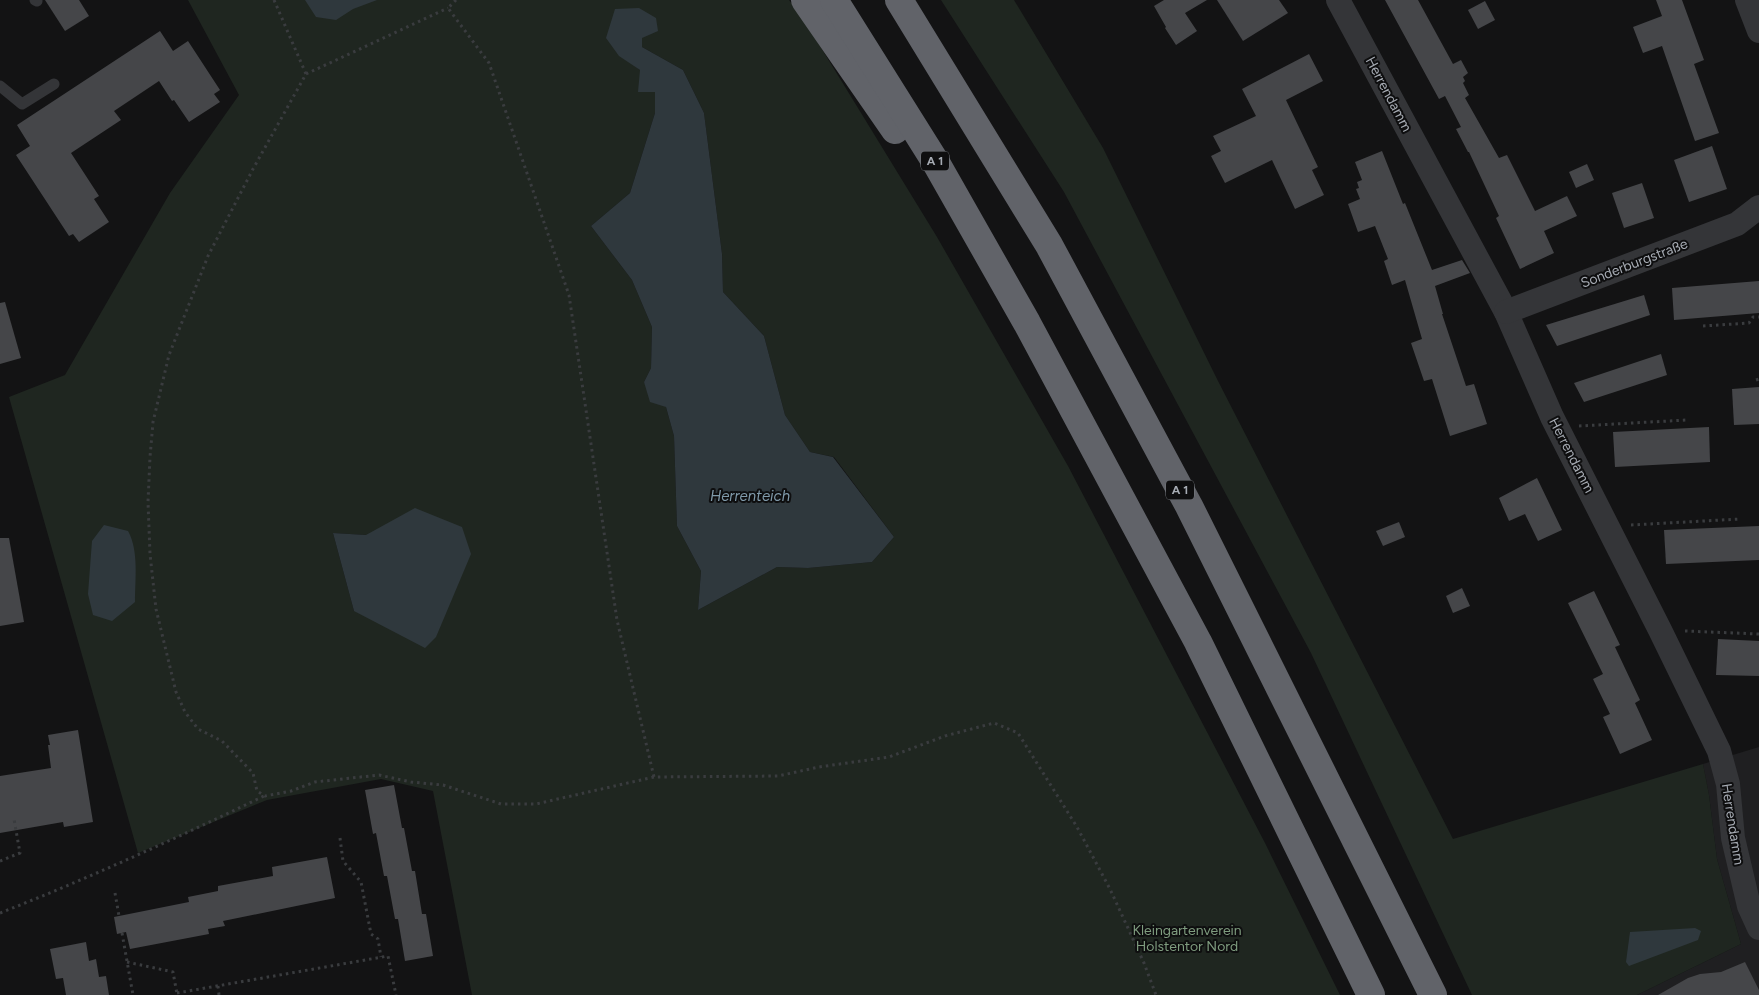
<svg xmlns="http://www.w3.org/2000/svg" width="1759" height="995" font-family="Figtree,sans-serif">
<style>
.built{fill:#1f1f21}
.green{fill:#1f2620;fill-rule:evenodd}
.water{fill:#2f383d}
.building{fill:#454649}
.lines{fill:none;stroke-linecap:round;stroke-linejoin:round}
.path{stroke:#3a3c3f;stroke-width:3;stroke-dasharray:2.5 4;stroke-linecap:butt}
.lane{stroke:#343538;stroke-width:11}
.street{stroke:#343538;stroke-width:24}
.highway{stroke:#616369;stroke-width:28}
.labels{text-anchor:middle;stroke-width:4;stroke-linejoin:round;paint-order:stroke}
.shield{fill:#0e0e0f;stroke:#787c82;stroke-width:1}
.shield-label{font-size:12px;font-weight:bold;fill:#a6abb3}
.street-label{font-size:14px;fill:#a6abb3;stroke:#0e0e0f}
.park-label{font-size:14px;fill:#7f9c7f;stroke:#0e0e0f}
.water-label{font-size:15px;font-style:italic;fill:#809aaa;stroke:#0e0e0f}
</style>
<rect width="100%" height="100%" fill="#131314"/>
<path class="built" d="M 1759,747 L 1759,995 L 1637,995 L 1741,944 L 1717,859 L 1709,795 L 1703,764 Z"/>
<g class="green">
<path d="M 188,0 L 789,0 L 801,15 L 937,237 L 1068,466 L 1265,843 L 1340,995 L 472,995 L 433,791 L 381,779 L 267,800 L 138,853 L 9,397 L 65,375 L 170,193 L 239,95 ZM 639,8 L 642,47 L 683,70 L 704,113 L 722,254 L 723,292 L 764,336 L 785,415 L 810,452 L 834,457 L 894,537 L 872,562 L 808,568 L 777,567 L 698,610 L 701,571 L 677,526 L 674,436 L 666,407 L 644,382 L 651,368 L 652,327 L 632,280 L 591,226 L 630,193 L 655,113 L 655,92 L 640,70 L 631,63 ZM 333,533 L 366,535 L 354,611 Z"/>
<path d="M 941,0 L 1014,0 L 1103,148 L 1218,381 L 1453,839 L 1703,764 L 1709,795 L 1717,859 L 1741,944 L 1637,995 L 1472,995 L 1311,653 L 1064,192 Z"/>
</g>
<g class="water">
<path d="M 305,0 L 377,0 L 353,9 L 336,20 L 316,17 Z"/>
<path d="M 639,8 L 656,18 L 658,31 L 642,38 L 642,47 L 683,70 L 704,113 L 722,254 L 723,292 L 764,336 L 785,415 L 810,452 L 833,457 L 894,537 L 872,562 L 808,568 L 777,567 L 698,610 L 701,571 L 677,526 L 674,436 L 666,407 L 650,402 L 644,382 L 651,368 L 652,327 L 632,280 L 591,226 L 630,193 L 655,113 L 655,92 L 638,92 L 640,70 L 619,56 L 606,38 L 615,9 Z"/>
<path d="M 415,508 L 462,527 L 471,554 L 436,637 L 425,648 L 354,611 L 333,533 L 366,535 Z"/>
<path d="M 104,525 L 128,531 C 139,551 135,579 135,602 L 112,621 L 93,615 L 88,594 L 92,541 Z"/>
<path d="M 1695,928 L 1701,931 L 1698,940 L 1629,966 L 1626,962 L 1630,932 Z"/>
</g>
<g class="building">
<path d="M 45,0 L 79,0 L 89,16 L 65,31 Z"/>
<path d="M 1164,0 L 1207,0 L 1185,13 L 1197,31 L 1176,45 L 1165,28 L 1166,27 L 1154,6 Z"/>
<path d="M 1217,0 L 1279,0 L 1288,13 L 1243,41 Z"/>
<path d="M 1385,0 L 1418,0 L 1453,64 L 1461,60 L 1468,73 L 1463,77 L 1465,81 L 1463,83 L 1469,95 L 1465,98 L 1499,158 L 1507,155 L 1535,211 L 1567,196 L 1577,216 L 1544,231 L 1554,253 L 1520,269 L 1496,218 L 1499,216 L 1469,152 L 1468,152 L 1456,129 L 1461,127 L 1445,96 L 1439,99 Z"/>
<path d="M 1656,0 L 1682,0 L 1704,60 L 1694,64 L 1719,133 L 1695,141 L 1662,46 L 1643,53 L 1633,27 L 1662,16 Z"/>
<path d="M 1485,1 L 1495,20 L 1478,29 L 1468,10 Z"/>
<path d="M 160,31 L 173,51 L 188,41 L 220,90 L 214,94 L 220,102 L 189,122 L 174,100 L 172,101 L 159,81 L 114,111 L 121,120 L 71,153 L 99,196 L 94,199 L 109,222 L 79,242 L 73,234 L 69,236 L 16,155 L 30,146 L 17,125 Z"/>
<path d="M 1309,54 L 1323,81 L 1286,100 L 1318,167 L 1312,170 L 1324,195 L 1295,209 L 1272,160 L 1225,183 L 1211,156 L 1221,151 L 1213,136 L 1256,116 L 1242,89 Z"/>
<path d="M 1712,146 L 1727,189 L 1689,202 L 1674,160 Z"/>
<path d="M 1382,151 L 1403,204 L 1405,203 L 1432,270 L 1462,260 L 1470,273 L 1435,286 L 1443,314 L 1442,314 L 1466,386 L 1474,384 L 1487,424 L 1450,436 L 1432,379 L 1424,381 L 1411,343 L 1422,339 L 1405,280 L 1392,285 L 1384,261 L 1388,259 L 1375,226 L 1358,232 L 1348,204 L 1360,199 L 1356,189 L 1359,188 L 1357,182 L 1362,180 L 1355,162 Z"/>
<path d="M 1587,164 L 1594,180 L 1576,188 L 1569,172 Z"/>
<path d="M 1642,183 L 1654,218 L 1624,228 L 1612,193 Z"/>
<path d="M 1759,281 L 1759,313 L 1674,320 L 1672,288 Z"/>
<path d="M 1644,295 L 1650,315 L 1557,346 L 1546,325 Z"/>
<path d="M 5,302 L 21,358 L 0,364 L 0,303 Z"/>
<path d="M 1661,354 L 1667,375 L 1584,402 L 1574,383 Z"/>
<path d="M 1759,387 L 1759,424 L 1734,425 L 1732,389 Z"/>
<path d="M 1709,427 L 1710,462 L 1615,467 L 1613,432 Z"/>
<path d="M 1537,478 L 1562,530 L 1538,541 L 1525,514 L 1509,521 L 1499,498 Z"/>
<path d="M 1399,522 L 1405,537 L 1383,546 L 1376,531 Z"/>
<path d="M 1759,526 L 1759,560 L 1666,564 L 1664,530 Z"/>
<path d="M 0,538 L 9,538 L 24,622 L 0,626 Z"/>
<path d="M 1462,588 L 1470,606 L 1453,613 L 1446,596 Z"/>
<path d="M 1594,591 L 1620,645 L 1615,647 L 1640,700 L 1635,703 L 1652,740 L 1620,754 L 1603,717 L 1610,714 L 1593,679 L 1603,674 L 1568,603 Z"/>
<path d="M 1718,639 L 1759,641 L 1759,676 L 1716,675 Z"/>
<path d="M 78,730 L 93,822 L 64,827 L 63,822 L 0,833 L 0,776 L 51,768 L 48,745 L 50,745 L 48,735 Z"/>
<path d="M 394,785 L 402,828 L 404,828 L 412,871 L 415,871 L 422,914 L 426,914 L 433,956 L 405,961 L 398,919 L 395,919 L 387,876 L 384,876 L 376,833 L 373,834 L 365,790 Z"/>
<path d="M 327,857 L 335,898 L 223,921 L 225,926 L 208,929 L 209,934 L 130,949 L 126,932 L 117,934 L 114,917 L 189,902 L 188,897 L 218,891 L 218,886 L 273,876 L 272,867 Z"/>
<path d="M 86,942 L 89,961 L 96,959 L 99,977 L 106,976 L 109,995 L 66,995 L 63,978 L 56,979 L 50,949 Z"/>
<path d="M 1745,962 L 1759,990 L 1759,995 L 1658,995 L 1688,978 L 1700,974 L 1721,972 Z"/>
</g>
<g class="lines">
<g class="path">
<path d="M 274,0 L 306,74 L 253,169 L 208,256 L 169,355 L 153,422 L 150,457 L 148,502 L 150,554 L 156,609 L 176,692 L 185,712 L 198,729 L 222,741 L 253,773 L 257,791 L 265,796 L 291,791 L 315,782 L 379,775 L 411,782 L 443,785 L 501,804 L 536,804 L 654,777"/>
<path d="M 456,0 L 448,8 L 489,63 L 569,295 L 617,620 L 654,777 L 778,776 L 819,767 L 889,757 L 945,736 L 994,723 L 1018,733 L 1077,827 L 1110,889 L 1144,963 L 1156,995"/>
<path d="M 306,74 L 448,8"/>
<path d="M 1703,326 L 1749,323 L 1753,317 L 1759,317"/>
<path d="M 1756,380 L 1759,379"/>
<path d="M 1579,426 L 1686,420"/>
<path d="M 1631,525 L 1740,519"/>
<path d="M 1685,631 L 1759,634"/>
<path d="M 340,838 L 343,861 L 361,882 L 371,934 L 378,939 L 381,957"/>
<path d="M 0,861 L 20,853 L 14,819"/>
<path d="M 115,893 L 119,916"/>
<path d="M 0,913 C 89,878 177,838 264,796"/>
<path d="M 122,933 L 133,995"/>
<path d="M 127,962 L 173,972 L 177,994"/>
<path d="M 218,986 L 219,995"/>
<path d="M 177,993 L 388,956 L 396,995"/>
</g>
<g class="lane">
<path d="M 35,0 L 37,1"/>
<path d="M 0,86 L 22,104 L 54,84"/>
</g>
<g class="street">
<path d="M 1338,0 L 1506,312 L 1552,417 L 1660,630 L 1719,751 L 1728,784 L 1733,838 L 1749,906 L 1759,928"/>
<path d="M 1747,0 L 1759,31"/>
<path d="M 1506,312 L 1737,224 L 1759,207"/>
</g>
<g class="highway">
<path d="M 805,0 L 895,130"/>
<path d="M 834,0 L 935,161 L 1027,323 L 1198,642 L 1371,995"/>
<path d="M 899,0 L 1049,245 L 1189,506 L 1433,995"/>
</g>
</g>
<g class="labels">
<g class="shield">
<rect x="921" y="151.5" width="28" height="19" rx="4"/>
<rect x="1166" y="480.5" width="28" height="19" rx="4"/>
</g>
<g class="shield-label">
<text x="935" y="165">A 1</text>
<text x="1180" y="494">A 1</text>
</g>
<g class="street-label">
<text transform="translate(1389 94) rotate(62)" y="5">Herrendamm</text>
<text transform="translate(1634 263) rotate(-21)" y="5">Sonderburgstraße</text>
<text transform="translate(1572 455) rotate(63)" y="5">Herrendamm</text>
<text transform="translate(1733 824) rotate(81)" y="5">Herrendamm</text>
</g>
<g class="park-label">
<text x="1187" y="935">Kleingartenverein<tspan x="1187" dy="16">Holstentor Nord</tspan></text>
</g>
<g class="water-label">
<text x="750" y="501">Herrenteich</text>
</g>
</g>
</svg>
